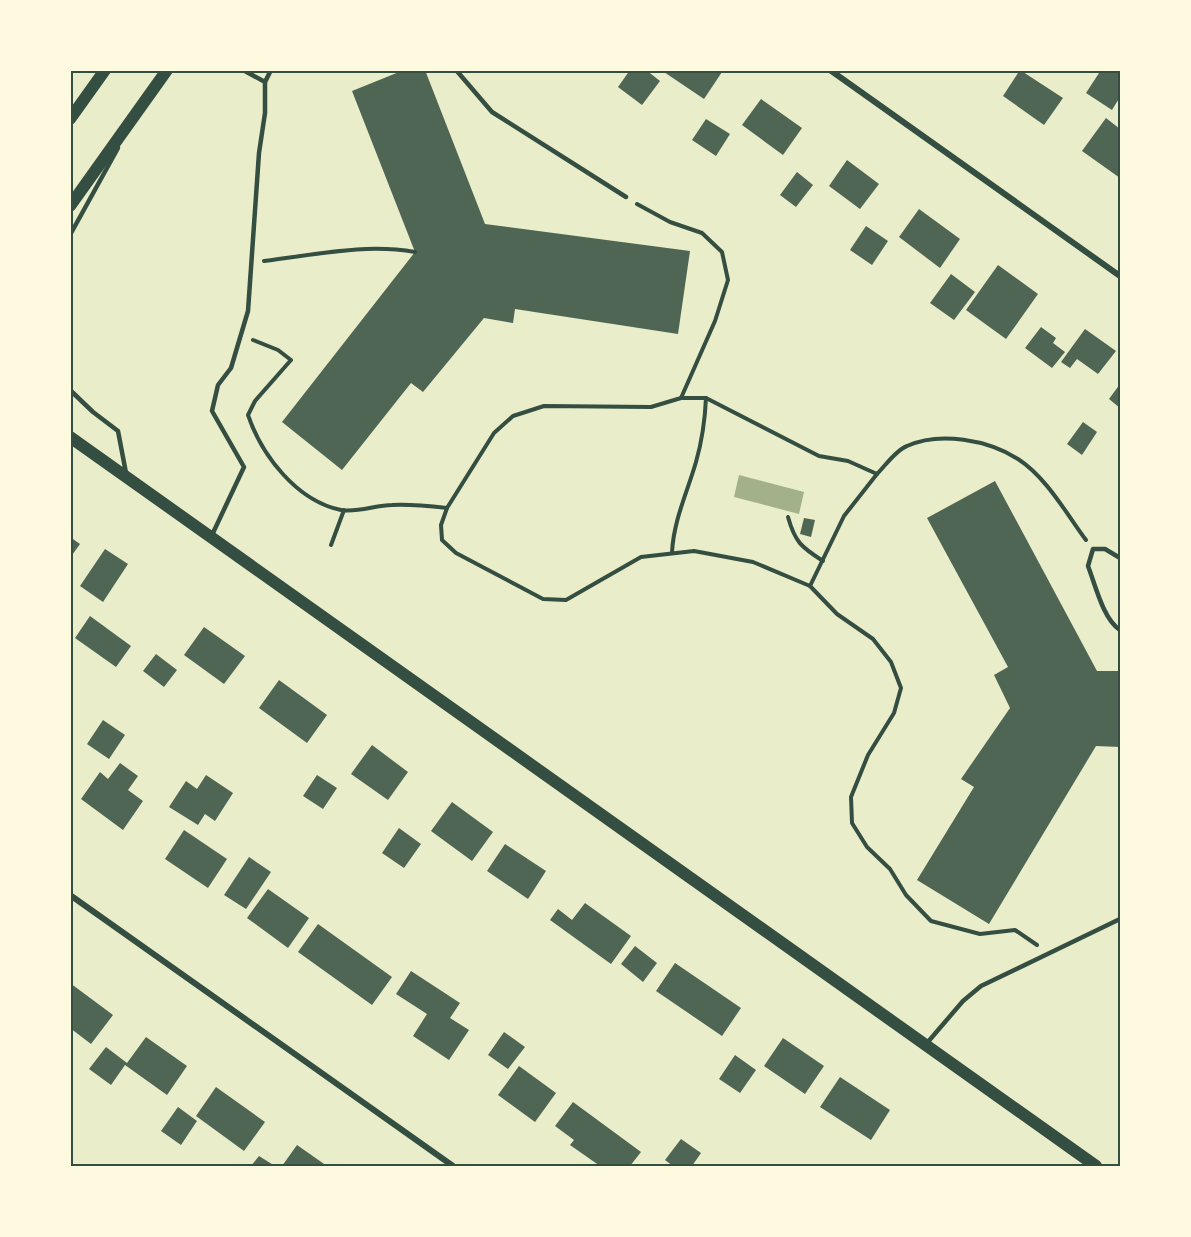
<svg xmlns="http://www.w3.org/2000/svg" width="1191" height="1237" font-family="'DM Sans',sans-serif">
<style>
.water{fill:#a3b18a}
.building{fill:#4f6655}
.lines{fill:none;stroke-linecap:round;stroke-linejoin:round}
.path{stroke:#344e41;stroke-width:4}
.service{stroke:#344e41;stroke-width:4.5}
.minor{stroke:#344e41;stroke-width:6}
.secondary{stroke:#344e41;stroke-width:12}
.neatline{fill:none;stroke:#344e41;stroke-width:2}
</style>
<rect width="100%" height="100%" fill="#e9edc9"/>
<path class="water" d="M 739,475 L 804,492 L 799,514 L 734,497 Z"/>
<g class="building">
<path d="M 404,70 L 425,70 L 485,224 L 690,251 L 678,334 L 515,309 L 513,323 L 484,318 L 423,392 L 411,383 L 342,470 L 282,422 L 415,252 L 352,91 Z"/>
<path d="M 630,70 L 646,70 L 660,81 L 642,105 L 618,87 Z"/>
<path d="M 661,70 L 719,70 L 722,72 L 704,99 Z"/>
<path d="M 1020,70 L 1063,98 L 1044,125 L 1003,96 Z"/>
<path d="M 1101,70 L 1120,70 L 1120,97 L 1112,110 L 1086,93 Z"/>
<path d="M 761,99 L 802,128 L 783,155 L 742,125 Z"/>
<path d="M 1106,118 L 1120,129 L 1120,178 L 1082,151 Z"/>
<path d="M 706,119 L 730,134 L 716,156 L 692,140 Z"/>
<path d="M 847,160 L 879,184 L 860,209 L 829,186 Z"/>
<path d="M 797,172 L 813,185 L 796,207 L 780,195 Z"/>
<path d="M 919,209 L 960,239 L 940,268 L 899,237 Z"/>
<path d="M 866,226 L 888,241 L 872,265 L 850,250 Z"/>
<path d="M 998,265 L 1038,294 L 1006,339 L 966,310 Z"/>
<path d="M 951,274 L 975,292 L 954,320 L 930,303 Z"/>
<path d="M 1041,327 L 1056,338 L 1053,343 L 1065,352 L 1052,368 L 1025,348 Z"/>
<path d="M 1085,329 L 1116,351 L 1098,374 L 1077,359 L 1070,368 L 1061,362 Z"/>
<path d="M 1120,384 L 1120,408 L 1109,399 Z"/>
<path d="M 1083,422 L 1097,432 L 1082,455 L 1067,444 Z"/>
<path d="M 995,481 L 1097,671 L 1120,671 L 1120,747 L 1096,746 L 989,924 L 917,880 L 974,787 L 961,779 L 1010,708 L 994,675 L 1008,667 L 927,518 Z"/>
<path d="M 804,518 L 815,520 L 811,537 L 800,534 Z"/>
<path d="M 70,537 L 80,544 L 70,558 Z"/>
<path d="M 105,549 L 128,564 L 103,602 L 80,586 Z"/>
<path d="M 90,616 L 131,646 L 116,667 L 75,638 Z"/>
<path d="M 204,627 L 245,656 L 224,684 L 184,655 Z"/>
<path d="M 156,654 L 177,670 L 164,687 L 143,671 Z"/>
<path d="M 279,680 L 327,715 L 307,743 L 259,708 Z"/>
<path d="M 103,720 L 125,735 L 109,759 L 87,744 Z"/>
<path d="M 372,745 L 408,772 L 388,800 L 351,774 Z"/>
<path d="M 120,763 L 138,776 L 128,790 L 143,801 L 123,830 L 81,799 L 100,772 L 108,779 Z"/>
<path d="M 206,775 L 233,793 L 215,821 L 205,814 L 198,825 L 169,807 L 186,781 L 197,789 Z"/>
<path d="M 317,775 L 337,788 L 323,809 L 303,796 Z"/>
<path d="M 452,802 L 493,832 L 472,861 L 431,831 Z"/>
<path d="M 399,828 L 421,844 L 404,868 L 382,853 Z"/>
<path d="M 184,830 L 227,859 L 208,888 L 165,859 Z"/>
<path d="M 505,844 L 546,871 L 528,899 L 487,871 Z"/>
<path d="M 249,857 L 271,872 L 246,909 L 224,895 Z"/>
<path d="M 268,889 L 309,918 L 288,948 L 247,918 Z"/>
<path d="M 585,903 L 631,936 L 611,964 L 550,920 L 558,909 L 572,920 Z"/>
<path d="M 318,924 L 392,977 L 372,1005 L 298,952 Z"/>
<path d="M 635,946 L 657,963 L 643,982 L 621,964 Z"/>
<path d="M 675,963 L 741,1008 L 722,1036 L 656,991 Z"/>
<path d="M 411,971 L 460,1003 L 450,1018 L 469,1030 L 449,1060 L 413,1036 L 427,1014 L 396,994 Z"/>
<path d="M 70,983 L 113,1015 L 91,1044 L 70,1028 Z"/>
<path d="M 504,1032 L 525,1047 L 508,1069 L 488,1055 Z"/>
<path d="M 146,1037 L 187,1066 L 167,1095 L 125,1065 L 111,1085 L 89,1069 L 106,1047 L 127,1063 Z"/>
<path d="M 783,1038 L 824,1066 L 805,1094 L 764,1066 Z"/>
<path d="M 735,1055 L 756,1070 L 740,1093 L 719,1079 Z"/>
<path d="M 519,1066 L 556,1093 L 535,1122 L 498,1095 Z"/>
<path d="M 840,1077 L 890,1110 L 871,1140 L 820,1107 Z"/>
<path d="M 216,1087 L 265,1122 L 244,1151 L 196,1116 Z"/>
<path d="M 573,1102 L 641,1152 L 630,1166 L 600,1166 L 570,1145 L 574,1140 L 555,1126 Z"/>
<path d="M 178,1107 L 197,1121 L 181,1145 L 161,1131 Z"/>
<path d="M 681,1139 L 701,1153 L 692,1166 L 673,1166 L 665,1160 Z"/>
<path d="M 297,1145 L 327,1166 L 282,1166 Z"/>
<path d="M 259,1156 L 275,1166 L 251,1166 Z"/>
</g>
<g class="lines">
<g class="path">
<path d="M 637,204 L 670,222 L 702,233 L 722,252 L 728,280 L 715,321 L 681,398"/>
<path d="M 264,261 C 315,255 364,243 415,252"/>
<path d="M 253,340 L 278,350 L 291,360 L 255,401 L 248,415 C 262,456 297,501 341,510 C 357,513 376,505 392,505 C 410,504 429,506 447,508"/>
<path d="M 788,517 C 795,542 801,547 823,561"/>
<path d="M 331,545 L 344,510"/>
<path d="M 672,552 C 674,519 687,493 696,462 C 702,441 705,420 706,398"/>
<path d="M 810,586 L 844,516 L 877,474"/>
<path d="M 1037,945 L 1015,930 L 980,934 L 931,921 L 906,895 L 890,869 L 867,847 L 852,823 L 851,797 L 868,755 L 894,713 L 901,688 L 891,662 L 873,639 L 837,614 L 810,586 L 753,562 L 694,551 L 641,557 L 566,600 L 543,599 L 456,553 L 442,540 L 441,525 L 447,508 L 494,433 L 513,416 L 544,406 L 651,407 L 681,398 L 706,398 L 819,456 L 848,461 L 877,474 C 885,466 896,450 907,446 C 940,431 988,440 1018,459 C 1046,477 1066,513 1086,540"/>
</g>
<g class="service">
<path d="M 456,70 L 492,112 L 626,197"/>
<path d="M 265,82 L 271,70"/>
<path d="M 70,235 L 118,148"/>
<path d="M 70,390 L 93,412 L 118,431 L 126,473"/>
<path d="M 212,535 L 244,467 L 212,411 L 218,385 L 231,368 L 248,311 L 259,153 L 265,113 L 265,82 L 243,70"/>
<path d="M 1120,558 L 1105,549 L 1093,549 L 1088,566 C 1095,584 1103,619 1120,630"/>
<path d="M 927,1043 L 963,1001 L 981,986 L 1120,919"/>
</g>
<g class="minor">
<path d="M 830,70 L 1120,276"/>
<path d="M 70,895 L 453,1166"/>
</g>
<g class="secondary">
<path d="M 70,119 L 105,70"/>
<path d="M 70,206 L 167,70"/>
<path d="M 70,437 L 1096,1166"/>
</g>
</g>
<rect width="1191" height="1237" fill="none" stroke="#fefae0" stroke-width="144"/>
<rect x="72" y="72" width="1047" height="1093" class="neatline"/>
</svg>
